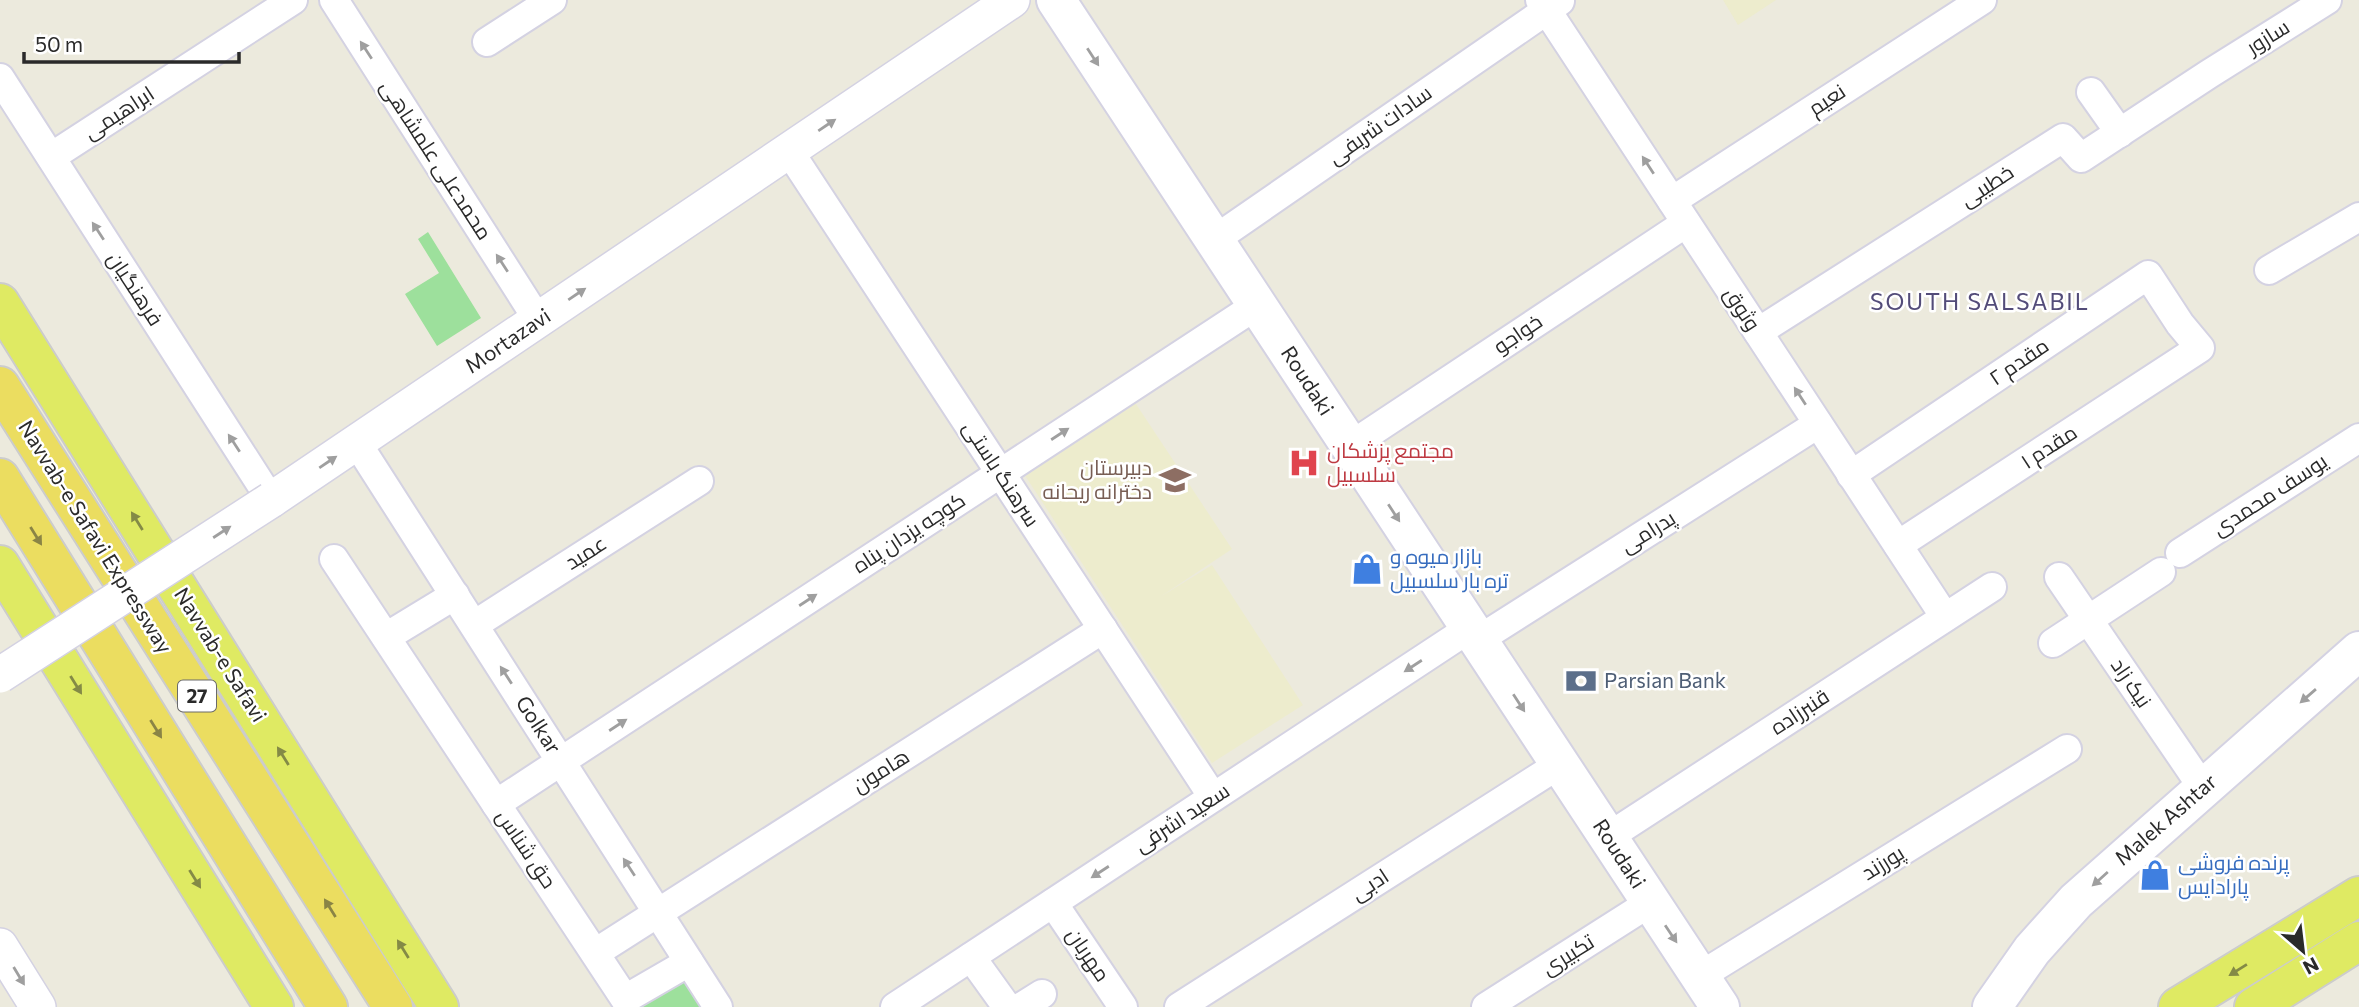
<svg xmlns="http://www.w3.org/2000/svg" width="2359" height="1007" font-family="Commissioner,Cairo,sans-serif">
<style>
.education{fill:#edeccd}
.green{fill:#9de09c}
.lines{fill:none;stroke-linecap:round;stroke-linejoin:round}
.minor-casing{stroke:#d4d2e2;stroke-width:32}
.tertiary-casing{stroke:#d4d2e2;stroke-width:38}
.secondary-casing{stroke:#d4d2e2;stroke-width:42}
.primary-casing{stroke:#ccc;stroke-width:42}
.trunk-casing{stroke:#ccc;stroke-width:42}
.minor{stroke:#fff;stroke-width:28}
.tertiary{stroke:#fff;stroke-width:35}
.secondary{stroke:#fff;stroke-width:38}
.primary{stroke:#dfea63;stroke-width:38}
.trunk{stroke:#ebdd60;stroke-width:38}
.tertiary-bridge-casing{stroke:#d4d2e2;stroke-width:38;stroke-linecap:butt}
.tertiary-bridge{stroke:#fff;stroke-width:35}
.oneway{fill:#9f9f9f}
.oneway2{fill:#848a46}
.oneway3{fill:#8a8445}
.labels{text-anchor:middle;stroke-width:5;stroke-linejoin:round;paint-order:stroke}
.shield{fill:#fff;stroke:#6a6a6a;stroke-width:2}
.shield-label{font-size:19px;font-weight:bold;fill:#2a2a2a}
.street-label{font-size:21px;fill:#2a2a2a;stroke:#fff}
.health-label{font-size:21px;fill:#be3a42;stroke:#fff;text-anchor:start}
.education-label{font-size:21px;fill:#785e54;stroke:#fff;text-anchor:end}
.shop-label{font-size:21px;fill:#366cbe;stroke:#fff;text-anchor:start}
.service-label{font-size:21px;fill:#4e5e75;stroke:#fff;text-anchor:start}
.neighbourhood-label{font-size:23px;letter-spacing:2px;fill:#534c79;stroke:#fff}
</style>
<rect width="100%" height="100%" fill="#eceadd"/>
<g class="education">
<path d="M 1723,0 L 1776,0 L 1738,25 Z"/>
<path d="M 1134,401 L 1232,549 L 1160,597 L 1212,565 L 1303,705 L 1212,763 L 1024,474 Z"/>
</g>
<g class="green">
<path d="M 428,232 L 481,318 L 437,346 L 405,294 L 439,273 L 418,239 Z"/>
<path d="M 683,975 L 703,1007 L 633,1007 Z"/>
</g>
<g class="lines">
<defs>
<g id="minor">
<path d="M 334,0 L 538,320"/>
<path d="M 1540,0 L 1945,617"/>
<path d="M 487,42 L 552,0"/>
<path d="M 0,78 L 271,500"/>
<path d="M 2091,92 L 2120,133"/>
<path d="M 789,151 L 1213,797"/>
<path d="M 51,157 L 293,0"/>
<path d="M 1672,201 L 1982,0"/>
<path d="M 1214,240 L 1560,1"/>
<path d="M 2269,270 L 2359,217"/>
<path d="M 1758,332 L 2063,138 L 2081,158 L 2209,74 L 2327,0"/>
<path d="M 357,443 L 718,1007"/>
<path d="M 1350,446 L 1686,223"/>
<path d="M 1851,475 L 2148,275 L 2180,324 L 2200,348 L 1898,545"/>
<path d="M 2180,553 L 2359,438"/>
<path d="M 334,559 L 625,999 L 689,962"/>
<path d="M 2059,577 L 2203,788"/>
<path d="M 474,625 L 699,481"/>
<path d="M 386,637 L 455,595"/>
<path d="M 1478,640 L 1818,424"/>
<path d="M 2053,643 L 2161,572"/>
<path d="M 496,804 L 1257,305"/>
<path d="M 1608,837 L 1992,587"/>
<path d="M 1053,903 L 1123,1007"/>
<path d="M 595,953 L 1103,629"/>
<path d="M 971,957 L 1007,1007"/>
<path d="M 1700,976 L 2067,749"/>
<path d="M 895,1007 L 1470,628"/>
<path d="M 1021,1007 L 1042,994"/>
<path d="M 1179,1007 L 1560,764"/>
<path d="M 1486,1007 L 1651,902"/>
</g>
<g id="tertiary">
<path d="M 271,500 L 1012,0"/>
<path d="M 0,946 L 38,1007"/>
</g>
<g id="secondary">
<path d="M 1056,0 L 1720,1007"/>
<path d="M 1992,1007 L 2032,950 L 2076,901 L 2359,651"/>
</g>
<g id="primary">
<path d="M 0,303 L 439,1007"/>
<path d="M 0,565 L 274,1007"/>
<path d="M 2178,1007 L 2359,896"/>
<path d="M 2254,1007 L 2359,941"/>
</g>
<g id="trunk">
<path d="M 0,386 L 393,1007"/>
<path d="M 0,478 L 328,1007"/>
</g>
</defs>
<use href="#minor" class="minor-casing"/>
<use href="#tertiary" class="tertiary-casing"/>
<use href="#secondary" class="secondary-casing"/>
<use href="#primary" class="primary-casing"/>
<use href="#trunk" class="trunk-casing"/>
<use href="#minor" class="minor"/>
<use href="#tertiary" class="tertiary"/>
<use href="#secondary" class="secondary"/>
<use href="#primary" class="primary"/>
<use href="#trunk" class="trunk"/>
<defs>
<path id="tertiary-bridge" d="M 0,675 L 271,500"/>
</defs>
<use href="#tertiary-bridge" class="tertiary-bridge-casing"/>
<use href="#tertiary-bridge" class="tertiary-bridge"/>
</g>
<defs><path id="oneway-solid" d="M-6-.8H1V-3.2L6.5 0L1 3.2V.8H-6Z" transform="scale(1.75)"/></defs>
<g class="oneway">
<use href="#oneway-solid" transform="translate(366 50) rotate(-123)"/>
<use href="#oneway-solid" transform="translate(1093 57) rotate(57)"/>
<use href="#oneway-solid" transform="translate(827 125) rotate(-34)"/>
<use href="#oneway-solid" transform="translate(1648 165) rotate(-123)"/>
<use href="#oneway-solid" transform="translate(98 231) rotate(-123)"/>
<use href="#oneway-solid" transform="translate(502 263) rotate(-123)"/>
<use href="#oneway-solid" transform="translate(577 294) rotate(-34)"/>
<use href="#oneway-solid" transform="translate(1800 396) rotate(-123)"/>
<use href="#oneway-solid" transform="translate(1060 434) rotate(-33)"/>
<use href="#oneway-solid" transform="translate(234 443) rotate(-123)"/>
<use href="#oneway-solid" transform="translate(328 462) rotate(-34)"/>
<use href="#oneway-solid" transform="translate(1394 513) rotate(57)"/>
<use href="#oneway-solid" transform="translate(222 532) rotate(-33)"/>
<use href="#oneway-solid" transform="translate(808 600) rotate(-33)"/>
<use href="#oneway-solid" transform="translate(1413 666) rotate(147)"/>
<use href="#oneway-solid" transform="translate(506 675) rotate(-123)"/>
<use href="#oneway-solid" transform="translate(2308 696) rotate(139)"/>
<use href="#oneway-solid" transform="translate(1519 703) rotate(57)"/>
<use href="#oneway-solid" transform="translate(618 725) rotate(-33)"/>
<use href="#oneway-solid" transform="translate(629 867) rotate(-123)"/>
<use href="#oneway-solid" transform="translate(1100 872) rotate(147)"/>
<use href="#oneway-solid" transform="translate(2100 879) rotate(138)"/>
<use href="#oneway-solid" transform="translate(1671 934) rotate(56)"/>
<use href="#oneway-solid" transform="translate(19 976) rotate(59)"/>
</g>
<g class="oneway2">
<use href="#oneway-solid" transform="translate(137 521) rotate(-122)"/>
<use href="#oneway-solid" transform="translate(76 685) rotate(58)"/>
<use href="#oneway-solid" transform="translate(283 756) rotate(-122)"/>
<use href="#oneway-solid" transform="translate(195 879) rotate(58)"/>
<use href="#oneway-solid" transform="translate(403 949) rotate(-122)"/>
<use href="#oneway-solid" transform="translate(2238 970) rotate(148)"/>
</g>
<g class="oneway3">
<use href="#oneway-solid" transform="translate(36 536) rotate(58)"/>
<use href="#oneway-solid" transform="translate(156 729) rotate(58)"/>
<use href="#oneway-solid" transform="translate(330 908) rotate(-122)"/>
</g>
<defs>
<symbol id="hospital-bare" viewBox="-9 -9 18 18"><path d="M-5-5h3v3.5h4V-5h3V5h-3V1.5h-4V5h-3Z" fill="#e0444e" stroke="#fff" stroke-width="2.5" paint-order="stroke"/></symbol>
<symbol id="school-bare" viewBox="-9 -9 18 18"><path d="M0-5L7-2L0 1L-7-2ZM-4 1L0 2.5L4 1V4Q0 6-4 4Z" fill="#8d6e63" stroke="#fff" stroke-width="2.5" paint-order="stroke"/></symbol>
<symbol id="shop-bare" viewBox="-9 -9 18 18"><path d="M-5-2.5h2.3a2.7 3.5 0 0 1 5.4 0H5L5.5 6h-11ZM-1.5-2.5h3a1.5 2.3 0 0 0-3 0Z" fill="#3f7fe0" stroke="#fff" stroke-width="2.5" paint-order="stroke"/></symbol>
<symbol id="bank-bare" viewBox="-9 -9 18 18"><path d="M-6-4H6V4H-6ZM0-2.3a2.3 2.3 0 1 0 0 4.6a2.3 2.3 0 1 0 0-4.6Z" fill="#5c6f8a" stroke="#fff" stroke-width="2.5" paint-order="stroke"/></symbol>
</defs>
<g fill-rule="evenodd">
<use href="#hospital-bare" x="1282" y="441" width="44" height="44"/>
<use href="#school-bare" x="1153" y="458" width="44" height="44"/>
<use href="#shop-bare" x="1345" y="547" width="44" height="44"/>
<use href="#bank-bare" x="1559" y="659" width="44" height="44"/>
<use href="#shop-bare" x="2133" y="853" width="44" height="44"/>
</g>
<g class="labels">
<rect class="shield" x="178" y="680.5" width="38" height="31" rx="5"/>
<g class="shield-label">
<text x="197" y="703">27</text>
</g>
<g class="street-label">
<text transform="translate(2268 37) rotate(-32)" y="7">سازور</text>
<text transform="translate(1827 100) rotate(-33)" y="7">نعیم</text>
<text transform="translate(119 113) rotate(-33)" y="7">ابراهیمی</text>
<text transform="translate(1380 125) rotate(-35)" y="7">سادات شریفی</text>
<text transform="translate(436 160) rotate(57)" y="7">محمدعلی علمشاهی</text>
<text transform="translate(1987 186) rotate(-33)" y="7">خطیبی</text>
<text transform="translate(135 289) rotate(57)" y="7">فرهنگیان</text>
<text transform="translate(1742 309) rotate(57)" y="7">وثوق</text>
<text transform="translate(1518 334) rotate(-34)" y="7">خواجو</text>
<text transform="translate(508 341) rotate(-34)" y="7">Mortazavi</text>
<text transform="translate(2019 362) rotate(-34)" y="7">مقدم ۲</text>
<text transform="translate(1307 381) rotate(57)" y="7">Roudaki</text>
<text transform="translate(2049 447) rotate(-33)" y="7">مقدم ۱</text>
<text transform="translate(1001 474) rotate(57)" y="7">سرهنگ باستی</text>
<text transform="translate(2270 495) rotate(-33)" y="7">یوسف محمدی</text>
<text transform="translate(1648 532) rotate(-32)" y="7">پدرامی</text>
<text transform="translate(909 533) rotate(-33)" y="7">کوچه یزدان پناه</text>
<text transform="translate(95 537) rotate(58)" y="7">Navvab-e Safavi Expressway</text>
<text transform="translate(586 553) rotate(-32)" y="7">عمید</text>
<text transform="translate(220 655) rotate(58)" y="7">Navvab-e Safavi</text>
<text transform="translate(2131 683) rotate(56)" y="7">نیک زاد</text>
<text transform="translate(1800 712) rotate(-33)" y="7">قنبرزاده</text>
<text transform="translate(538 725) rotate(57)" y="7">Golkar</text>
<text transform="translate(881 771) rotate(-32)" y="7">هامون</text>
<text transform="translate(1182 818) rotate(-33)" y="7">سعید اشرفی</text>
<text transform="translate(2166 820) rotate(-41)" y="7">Malek Ashtar</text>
<text transform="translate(526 849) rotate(56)" y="7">حق شناس</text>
<text transform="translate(1619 854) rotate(57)" y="7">Roudaki</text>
<text transform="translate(1883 863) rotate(-32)" y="7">پورزند</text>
<text transform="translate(1370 885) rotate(-33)" y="7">ادبی</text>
<text transform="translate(1088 955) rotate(56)" y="7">مهربان</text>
<text transform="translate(1568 955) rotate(-32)" y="7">تکبیری</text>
</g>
<g class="health-label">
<text x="1327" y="458">مجتمع پزشکان<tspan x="1327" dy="24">سلسبیل</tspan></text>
</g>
<g class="education-label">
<text x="1152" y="475">دبیرستان<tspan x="1152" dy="24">دخترانه ریحانه</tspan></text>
</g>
<g class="shop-label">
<text x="1390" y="564">بازار میوه و<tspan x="1390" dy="24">تره بار سلسبیل</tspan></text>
<text x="2178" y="870">پرنده فروشی<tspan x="2178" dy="24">پارادایس</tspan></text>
</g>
<g class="service-label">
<text x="1604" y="688">Parsian Bank</text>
</g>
<g class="neighbourhood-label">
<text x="1980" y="310">SOUTH SALSABIL</text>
</g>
</g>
<g transform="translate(2303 951) rotate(152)" stroke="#ffffff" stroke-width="5" paint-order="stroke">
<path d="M0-5L12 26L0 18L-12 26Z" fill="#2a2a2a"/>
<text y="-10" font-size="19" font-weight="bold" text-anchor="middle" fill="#2a2a2a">N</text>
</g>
<path d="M24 52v10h215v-10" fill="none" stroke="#2a2a2a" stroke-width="3.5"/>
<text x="35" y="52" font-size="21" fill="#2a2a2a" stroke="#ffffff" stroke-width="5" paint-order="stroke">50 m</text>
</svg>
